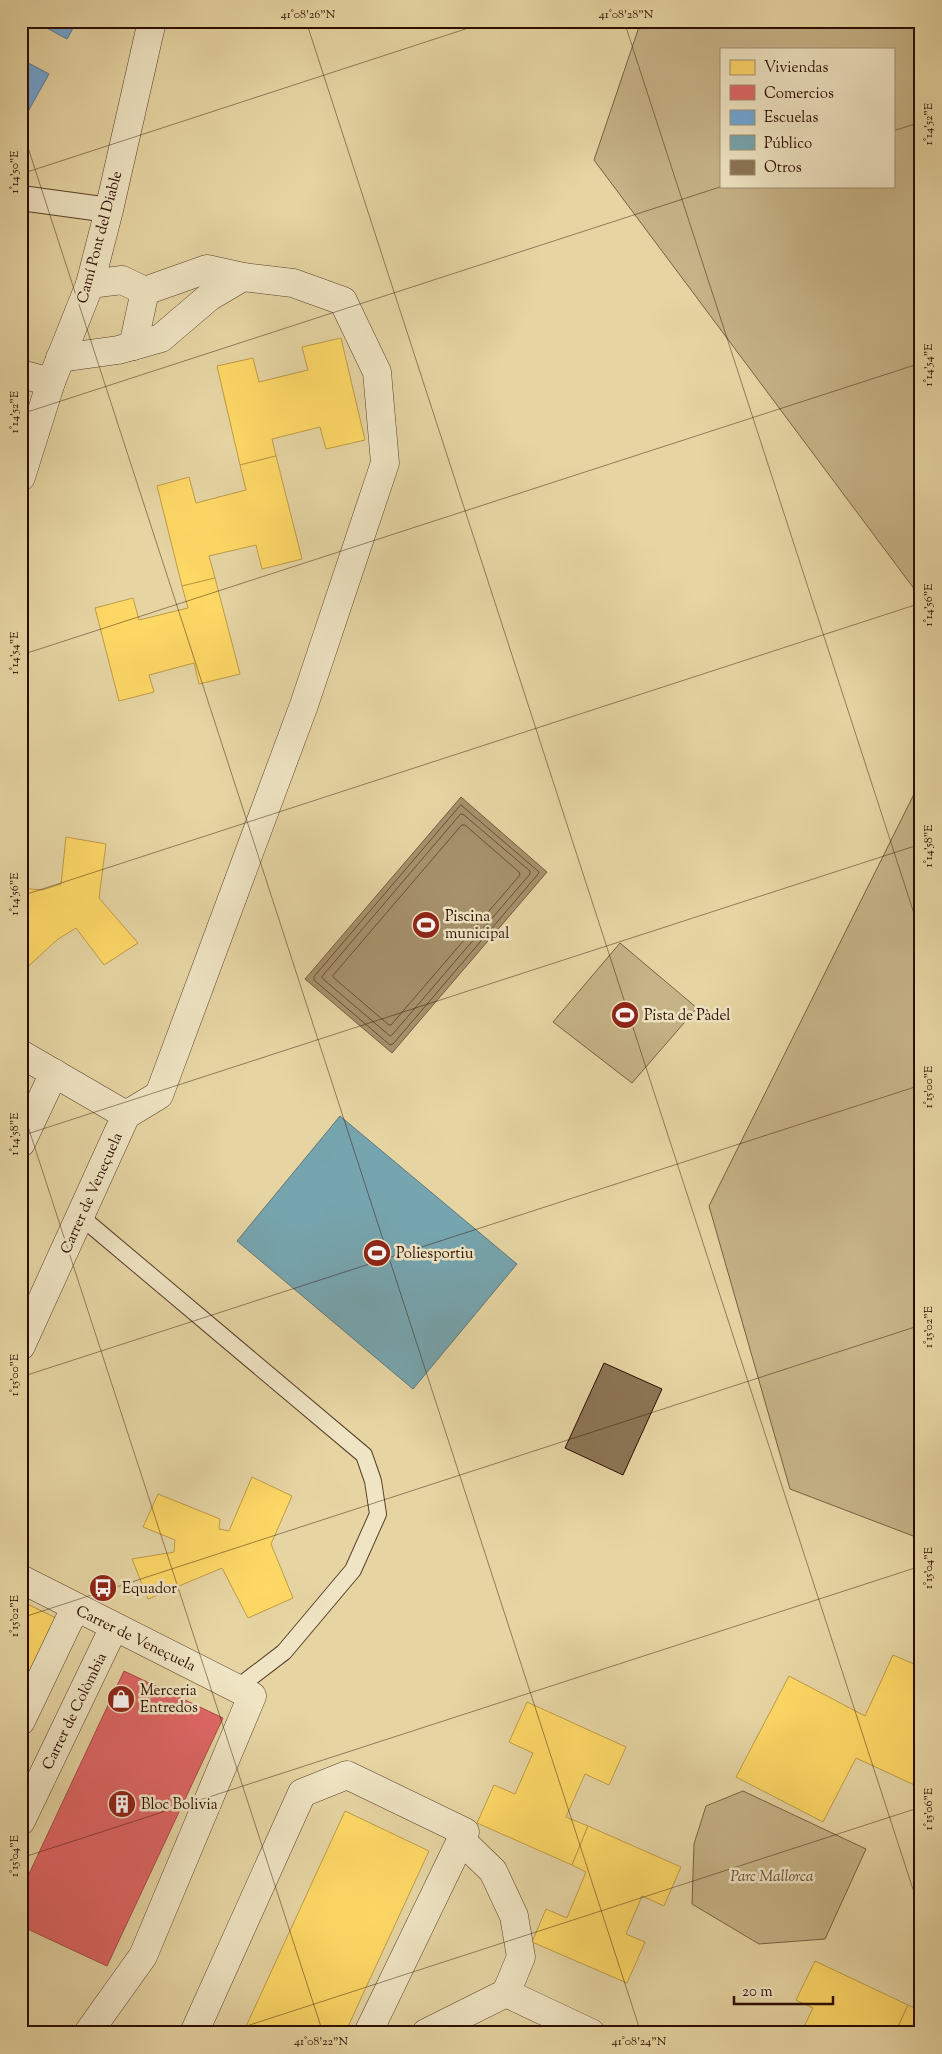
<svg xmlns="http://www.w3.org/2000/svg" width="942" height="2054" font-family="'Sorts Mill Goudy',serif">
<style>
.green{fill:#c6b387;stroke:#786044;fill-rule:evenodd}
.water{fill:#a6916c;stroke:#755c41}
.homes{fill:#ffd966;stroke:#bf9c47}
.shops{fill:#e06666;stroke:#aa4b47}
.schools{fill:#6fa8dc;stroke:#5b7a9a}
.public{fill:#76a5af;stroke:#60777a}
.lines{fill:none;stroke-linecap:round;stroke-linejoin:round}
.shore{stroke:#684f36;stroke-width:1}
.building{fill:#8c7555;stroke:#2b0d00}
.service-casing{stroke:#5a3f29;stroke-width:18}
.pedestrian-casing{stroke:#5a3f29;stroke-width:26}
.minor-casing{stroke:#5a3f29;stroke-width:29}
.service{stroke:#efe4c3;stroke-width:16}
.pedestrian{stroke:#efe4c3;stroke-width:24}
.minor{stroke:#efe4c3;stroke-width:28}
.ticks{fill:none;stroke:#2b0d00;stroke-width:1;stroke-opacity:0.45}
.labels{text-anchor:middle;stroke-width:5;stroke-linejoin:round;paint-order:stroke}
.street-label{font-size:15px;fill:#2b0d00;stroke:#efe4c3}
.poi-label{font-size:15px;fill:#2b0d00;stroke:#efe4c3;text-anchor:start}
.park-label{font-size:15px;font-style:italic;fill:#61472f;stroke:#efe4c3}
.neatline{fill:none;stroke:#2b0d00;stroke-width:2}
.ticks-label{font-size:12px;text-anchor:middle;fill:#2b0d00}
</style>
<rect width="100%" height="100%" fill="#e6d5a3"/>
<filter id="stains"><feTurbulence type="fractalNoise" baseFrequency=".004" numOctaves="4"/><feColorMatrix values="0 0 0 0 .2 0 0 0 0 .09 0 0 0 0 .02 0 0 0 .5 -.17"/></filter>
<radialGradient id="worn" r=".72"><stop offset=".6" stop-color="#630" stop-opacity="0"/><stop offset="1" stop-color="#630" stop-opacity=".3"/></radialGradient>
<g class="green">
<path d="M 641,21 L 921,21 L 921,598 L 594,160 ZM 721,49 L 893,49 L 893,186 L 721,186 Z"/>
<path d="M 921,780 L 921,1539 L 790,1489 L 709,1206 Z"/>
<path d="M 620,943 L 697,1008 L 632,1083 L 553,1022 Z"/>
<path d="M 743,1791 L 866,1849 L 825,1939 L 759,1944 L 692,1904 L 694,1844 L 706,1806 Z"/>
</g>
<path class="water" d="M 461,797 L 547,872 L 392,1053 L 305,979 Z"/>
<g class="homes">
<path d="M 341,338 L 365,440 L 326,449 L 320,427 L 272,439 L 276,456 L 240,465 L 217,366 L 253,358 L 259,382 L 308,370 L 302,347 Z"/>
<path d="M 276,456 L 302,559 L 262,569 L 256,545 L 209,556 L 215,578 L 182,586 L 157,486 L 189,477 L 196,503 L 246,490 L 240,465 Z"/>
<path d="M 215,578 L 240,674 L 199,684 L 194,663 L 149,675 L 154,692 L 119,701 L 95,608 L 133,598 L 139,620 L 188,608 L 182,586 Z"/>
<path d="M 66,837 L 106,844 L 99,898 L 138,943 L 104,965 L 76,928 L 58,939 L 21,973 L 21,888 L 42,890 L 61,884 Z"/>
<path d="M 252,1477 L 292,1496 L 271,1544 L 293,1598 L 248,1618 L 222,1568 L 148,1599 L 132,1559 L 174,1552 L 175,1540 L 143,1527 L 158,1494 L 220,1519 L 219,1529 L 229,1531 Z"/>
<path d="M 21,1601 L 56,1618 L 21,1692 Z"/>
<path d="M 893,1655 L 921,1667 L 921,1788 L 856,1758 L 823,1822 L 736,1777 L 789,1676 L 865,1716 Z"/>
<path d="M 527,1702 L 626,1747 L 609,1785 L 585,1774 L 566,1817 L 588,1826 L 572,1865 L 477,1823 L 494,1785 L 515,1794 L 533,1753 L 509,1742 Z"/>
<path d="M 345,1811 L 429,1851 L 345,2033 L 243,2033 Z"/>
<path d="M 588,1826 L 681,1867 L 664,1906 L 642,1896 L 626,1934 L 645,1942 L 627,1983 L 532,1942 L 546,1909 L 567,1918 L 586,1872 L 572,1865 Z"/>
<path d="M 815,1961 L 908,2005 L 895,2033 L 801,2033 L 813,2008 L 796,2000 Z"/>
<path d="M 908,2005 L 921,2011 L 921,2033 L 895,2033 Z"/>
</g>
<path class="shops" d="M 124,1671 L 223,1718 L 107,1966 L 21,1926 L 21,1891 Z"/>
<g class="schools">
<path d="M 34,21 L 77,21 L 67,39 Z"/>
<path d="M 21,59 L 49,74 L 21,124 Z"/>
</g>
<path class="public" d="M 340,1116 L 517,1264 L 413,1389 L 237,1241 Z"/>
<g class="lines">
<g class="shore">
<path d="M 461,805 L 538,871 L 539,873 L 393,1044 L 390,1045 L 314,980 L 314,977 Z"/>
<path d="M 461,814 L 464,815 L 530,871 L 530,874 L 392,1035 L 390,1036 L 323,979 L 322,977 Z"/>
<path d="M 462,825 L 465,825 L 519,872 L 520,875 L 391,1025 L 389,1025 L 334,978 L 333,976 Z"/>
</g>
</g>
<path class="building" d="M 604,1363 L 662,1389 L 623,1475 L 565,1448 Z"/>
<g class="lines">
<defs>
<path id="service" d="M 80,1216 L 364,1455 L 373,1481 L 378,1514 L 353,1570 L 284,1652 L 237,1688"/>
<path id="pedestrian" d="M 21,198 L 109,210"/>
<g id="minor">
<path d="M 133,346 L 161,338 L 209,297 L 243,277"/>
<path d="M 60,358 L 118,350 L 133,346 L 145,291 L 122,280 L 90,284"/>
<path d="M 21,374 L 51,382"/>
<path d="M 21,477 L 51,382 L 90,284 L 109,210 L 152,21"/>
<path d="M 21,1054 L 126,1115 L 21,1346"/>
<path d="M 126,1115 L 159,1095 L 304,705 L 385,463 L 377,372 L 343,301 L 293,283 L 243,277 L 207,269 L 145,291"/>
<path d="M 21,1143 L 54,1073"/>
<path d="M 21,1579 L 252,1696 L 143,1956 L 88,2033"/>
<path d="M 21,1721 L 75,1608"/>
<path d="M 21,1821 L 114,1627"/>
<path d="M 461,1840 L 493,1871 L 514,1916 L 521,1957 L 506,1993"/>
<path d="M 194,2033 L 302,1793 L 347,1775 L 465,1832 L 368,2033"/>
<path d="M 426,2033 L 506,1993 L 591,2033"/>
</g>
</defs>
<use href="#service" class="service-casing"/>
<use href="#pedestrian" class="pedestrian-casing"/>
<use href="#minor" class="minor-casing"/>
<use href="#service" class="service"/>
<use href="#pedestrian" class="pedestrian"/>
<use href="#minor" class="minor"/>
</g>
<path class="ticks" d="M 306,21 L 921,1914M 624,21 L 921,935M 21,126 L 641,2033M 893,131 L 921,122M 21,174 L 490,21M 21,414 L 723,186M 21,655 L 921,363M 21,896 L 921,603M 21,1105 L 323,2033M 21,1136 L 921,844M 21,1377 L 921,1085M 21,1618 L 921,1325M 21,1858 L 921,1566M 225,2033 L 921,1807"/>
<defs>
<symbol id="stadium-disc" viewBox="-11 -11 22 22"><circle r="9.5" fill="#8f2418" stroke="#efe4c3"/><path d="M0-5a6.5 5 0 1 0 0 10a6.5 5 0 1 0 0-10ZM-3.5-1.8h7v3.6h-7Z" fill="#fff"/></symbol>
<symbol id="bus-disc" viewBox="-11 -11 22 22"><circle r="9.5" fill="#8f2418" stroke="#efe4c3"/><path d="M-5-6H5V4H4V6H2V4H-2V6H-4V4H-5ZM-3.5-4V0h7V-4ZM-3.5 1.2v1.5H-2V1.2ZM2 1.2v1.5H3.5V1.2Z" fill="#fff"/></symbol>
<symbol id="shop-disc" viewBox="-11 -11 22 22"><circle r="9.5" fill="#8f2418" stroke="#efe4c3"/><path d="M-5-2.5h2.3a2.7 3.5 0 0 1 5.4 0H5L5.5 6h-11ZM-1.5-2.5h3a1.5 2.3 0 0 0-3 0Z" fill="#fff"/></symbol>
<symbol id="building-disc" viewBox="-11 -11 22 22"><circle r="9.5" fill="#8f2418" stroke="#efe4c3"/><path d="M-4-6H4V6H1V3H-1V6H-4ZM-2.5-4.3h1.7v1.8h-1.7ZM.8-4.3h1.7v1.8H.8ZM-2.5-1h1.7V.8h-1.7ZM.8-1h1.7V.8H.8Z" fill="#fff"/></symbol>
</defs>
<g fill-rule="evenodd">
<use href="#stadium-disc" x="410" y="909" width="32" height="32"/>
<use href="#stadium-disc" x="609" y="999" width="32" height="32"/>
<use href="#stadium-disc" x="361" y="1237" width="32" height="32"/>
<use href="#bus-disc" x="87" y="1572" width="32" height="32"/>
<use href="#shop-disc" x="105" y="1683" width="32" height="32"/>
<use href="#building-disc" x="106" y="1788" width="32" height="32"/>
</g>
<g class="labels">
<g class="street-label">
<text transform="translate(99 237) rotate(-75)" y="5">Camí Pont del Diable</text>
<text transform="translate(91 1193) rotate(-66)" y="5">Carrer de Veneçuela</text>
<text transform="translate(136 1638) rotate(26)" y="5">Carrer de Veneçuela</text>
<text transform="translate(74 1711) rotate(-64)" y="5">Carrer de Colòmbia</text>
</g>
<g class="poi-label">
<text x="445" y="921">Piscina<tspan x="445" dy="17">municipal</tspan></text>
<text x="644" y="1020">Pista de Pàdel</text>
<text x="396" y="1258">Poliesportiu</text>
<text x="122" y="1593">Equador</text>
<text x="140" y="1695">Merceria<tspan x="140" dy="17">Entredos</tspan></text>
<text x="141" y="1809">Bloc Bolivia</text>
</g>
<g class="park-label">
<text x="772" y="1881">Parc Mallorca</text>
</g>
</g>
<rect width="942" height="2054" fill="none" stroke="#e6d5a3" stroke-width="55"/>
<rect x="720" y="48" width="175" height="140" fill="#efe4c3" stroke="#a18e75"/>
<rect x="730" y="60" width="25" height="15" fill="#ffd966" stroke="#a18e75"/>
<text x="764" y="72" font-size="15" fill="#2b0d00">Viviendas</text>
<rect x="730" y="85" width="25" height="15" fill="#e06666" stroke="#a18e75"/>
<text x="764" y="98" font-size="15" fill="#2b0d00">Comercios</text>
<rect x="730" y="110" width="25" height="15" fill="#6fa8dc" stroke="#a18e75"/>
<text x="764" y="122" font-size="15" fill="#2b0d00">Escuelas</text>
<rect x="730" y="135" width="25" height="15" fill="#76a5af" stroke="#a18e75"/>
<text x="764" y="148" font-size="15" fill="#2b0d00">Público</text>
<rect x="730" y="160" width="25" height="15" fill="#8c7555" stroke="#a18e75"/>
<text x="764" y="172" font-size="15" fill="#2b0d00">Otros</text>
<path d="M734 1996v8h99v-8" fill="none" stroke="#2b0d00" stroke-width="2.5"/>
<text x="742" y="1996" font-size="15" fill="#2b0d00" stroke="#efe4c3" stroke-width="4" paint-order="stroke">20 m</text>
<rect x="28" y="28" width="886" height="1998" class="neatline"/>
<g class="ticks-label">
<text x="308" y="18">41°08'26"N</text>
<text x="626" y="18">41°08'28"N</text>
<text transform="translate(928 124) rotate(-90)" y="4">1°14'52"E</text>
<text transform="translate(14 172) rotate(-90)" y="4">1°14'50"E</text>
<text transform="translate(928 365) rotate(-90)" y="4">1°14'54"E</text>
<text transform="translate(14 412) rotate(-90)" y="4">1°14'52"E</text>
<text transform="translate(928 605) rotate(-90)" y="4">1°14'56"E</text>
<text transform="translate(14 653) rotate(-90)" y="4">1°14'54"E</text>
<text transform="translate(928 846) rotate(-90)" y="4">1°14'58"E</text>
<text transform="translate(14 894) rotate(-90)" y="4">1°14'56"E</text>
<text transform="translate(928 1087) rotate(-90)" y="4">1°15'00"E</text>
<text transform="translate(14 1134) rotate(-90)" y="4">1°14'58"E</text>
<text transform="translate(928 1327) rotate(-90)" y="4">1°15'02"E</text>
<text transform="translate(14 1375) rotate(-90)" y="4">1°15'00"E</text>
<text transform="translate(928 1568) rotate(-90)" y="4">1°15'04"E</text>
<text transform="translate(14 1616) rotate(-90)" y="4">1°15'02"E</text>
<text transform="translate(928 1809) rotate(-90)" y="4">1°15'06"E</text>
<text transform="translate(14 1856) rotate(-90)" y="4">1°15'04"E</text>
<text x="321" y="2045">41°08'22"N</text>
<text x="639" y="2045">41°08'24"N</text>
</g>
<rect width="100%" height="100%" filter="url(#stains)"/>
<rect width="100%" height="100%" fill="url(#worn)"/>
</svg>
